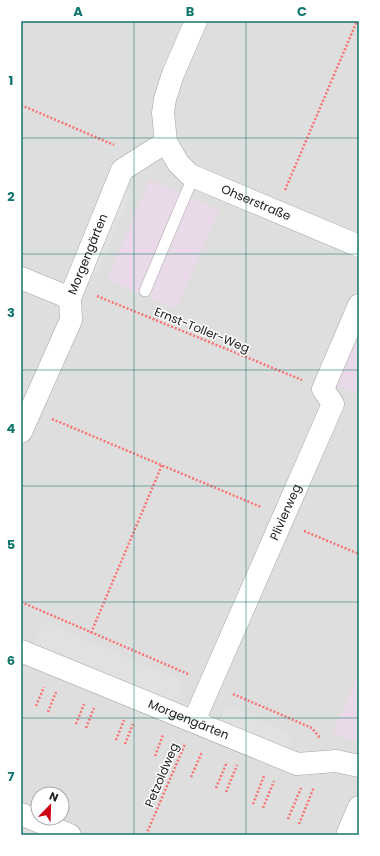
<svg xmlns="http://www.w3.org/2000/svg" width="380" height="856" font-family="Poppins,sans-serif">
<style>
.residential{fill:#dfdede;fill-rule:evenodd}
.industrial{fill:#ead9e8}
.parking{fill:#e1e1e1}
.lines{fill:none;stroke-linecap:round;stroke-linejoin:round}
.service-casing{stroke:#a5a5a5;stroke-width:12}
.minor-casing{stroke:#a5a5a5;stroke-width:23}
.path{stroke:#f87371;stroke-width:2.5;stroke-dasharray:2 2;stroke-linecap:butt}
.service{stroke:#fff;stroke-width:11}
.minor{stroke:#fff;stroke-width:22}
.grid{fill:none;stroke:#0f766e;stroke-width:1;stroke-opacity:0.55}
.labels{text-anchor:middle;stroke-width:3;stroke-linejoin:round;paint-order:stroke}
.street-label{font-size:12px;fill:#212121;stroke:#fff}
.neatline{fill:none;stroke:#0f766e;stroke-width:1.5}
.grid-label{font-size:13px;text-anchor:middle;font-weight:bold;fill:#0f766e}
</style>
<rect width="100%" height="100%" fill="#f1ede7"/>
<path class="residential" d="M 21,21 L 359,21 L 359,835 L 21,835 ZM 38,794 L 62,794 L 62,818 L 38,818 Z"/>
<g class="industrial">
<path d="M 150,180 L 219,210 L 176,309 L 107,279 Z"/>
<path d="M 359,331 L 359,394 L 336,385 Z"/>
<path d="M 359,672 L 359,743 L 333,733 Z"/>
</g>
<g class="parking">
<path d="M 121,185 L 132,190 L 97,276 L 87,271 Z"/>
<path d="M 44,622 L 184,682 L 175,704 L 34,644 Z"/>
<path d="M 227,705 L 293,734 L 285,754 L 219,726 Z"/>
</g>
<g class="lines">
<defs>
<path id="service" d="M 145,291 L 193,177"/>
<g id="minor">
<path id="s1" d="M 196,21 L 173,74 L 165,99 L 163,113 L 166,142 L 178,163 L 190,175 L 359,246"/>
<path d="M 21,278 L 70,298"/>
<path id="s2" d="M 21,432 L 71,320 L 70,298 L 122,170 L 166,142"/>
<path id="s3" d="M 21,651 L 297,764 L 336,761 L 359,766"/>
<path id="s4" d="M 194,721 L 333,404 L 323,389 L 359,305"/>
<path d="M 21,814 L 70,835"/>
<path d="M 347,835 L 359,807"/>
</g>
</defs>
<use href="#service" class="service-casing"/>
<use href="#minor" class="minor-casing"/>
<g class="path">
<path d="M 21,105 L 114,145"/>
<path d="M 285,190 L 357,21"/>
<path d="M 97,296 L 302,380"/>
<path d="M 52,419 L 261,507"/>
<path d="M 304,531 L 359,554"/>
<path d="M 21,602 L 188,674"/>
<path d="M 91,633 L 162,465"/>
<path d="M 233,694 L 312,728 L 320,738"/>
<path d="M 36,706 L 44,687"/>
<path d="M 48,712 L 56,692"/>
<path d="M 76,724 L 84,704"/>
<path d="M 86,728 L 94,708"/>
<path d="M 116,740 L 124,720"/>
<path d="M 125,744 L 133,724"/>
<path d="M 155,756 L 163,735"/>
<path d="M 191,777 L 202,752"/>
<path d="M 216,788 L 227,762"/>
<path d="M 226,792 L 237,765"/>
<path d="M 253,804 L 264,776"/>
<path d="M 263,808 L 274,781"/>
<path d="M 288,819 L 301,788"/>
<path d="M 299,824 L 314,787"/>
<path d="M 146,835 L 185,744"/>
</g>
<use href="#service" class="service"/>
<use href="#minor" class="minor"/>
</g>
<path class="grid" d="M 134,21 L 134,835M 246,21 L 246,835M 21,138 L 359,138M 21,254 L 359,254M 21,370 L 359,370M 21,486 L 359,486M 21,602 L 359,602M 21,718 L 359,718"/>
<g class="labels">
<g class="street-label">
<text dy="4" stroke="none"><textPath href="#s1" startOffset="240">Ohserstraße</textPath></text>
<text dy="4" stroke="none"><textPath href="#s2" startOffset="192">Morgengärten</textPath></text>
<text transform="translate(202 330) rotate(22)" y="4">Ernst-Toller-Weg</text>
<text dy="4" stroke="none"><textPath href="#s4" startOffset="228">Plivierweg</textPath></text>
<text dy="4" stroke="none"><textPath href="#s3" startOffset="181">Morgengärten</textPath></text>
<text transform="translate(162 775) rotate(-67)" y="4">Petzoldweg</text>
</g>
</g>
<rect width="380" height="856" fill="none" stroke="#ffffff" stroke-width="44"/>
<g transform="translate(50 806) rotate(23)"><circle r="19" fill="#ffffff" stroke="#a6a6a6"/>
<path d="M0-3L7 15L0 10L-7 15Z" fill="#ce0314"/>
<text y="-6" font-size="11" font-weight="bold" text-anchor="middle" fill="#212121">N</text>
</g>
<rect x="22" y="22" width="336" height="812" class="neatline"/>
<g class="grid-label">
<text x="78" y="16">A</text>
<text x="190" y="16">B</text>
<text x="302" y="16">C</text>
<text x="11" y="85">1</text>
<text x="11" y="201">2</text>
<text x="11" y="317">3</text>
<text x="11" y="433">4</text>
<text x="11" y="549">5</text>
<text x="11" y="665">6</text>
<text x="11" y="781">7</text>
</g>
</svg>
